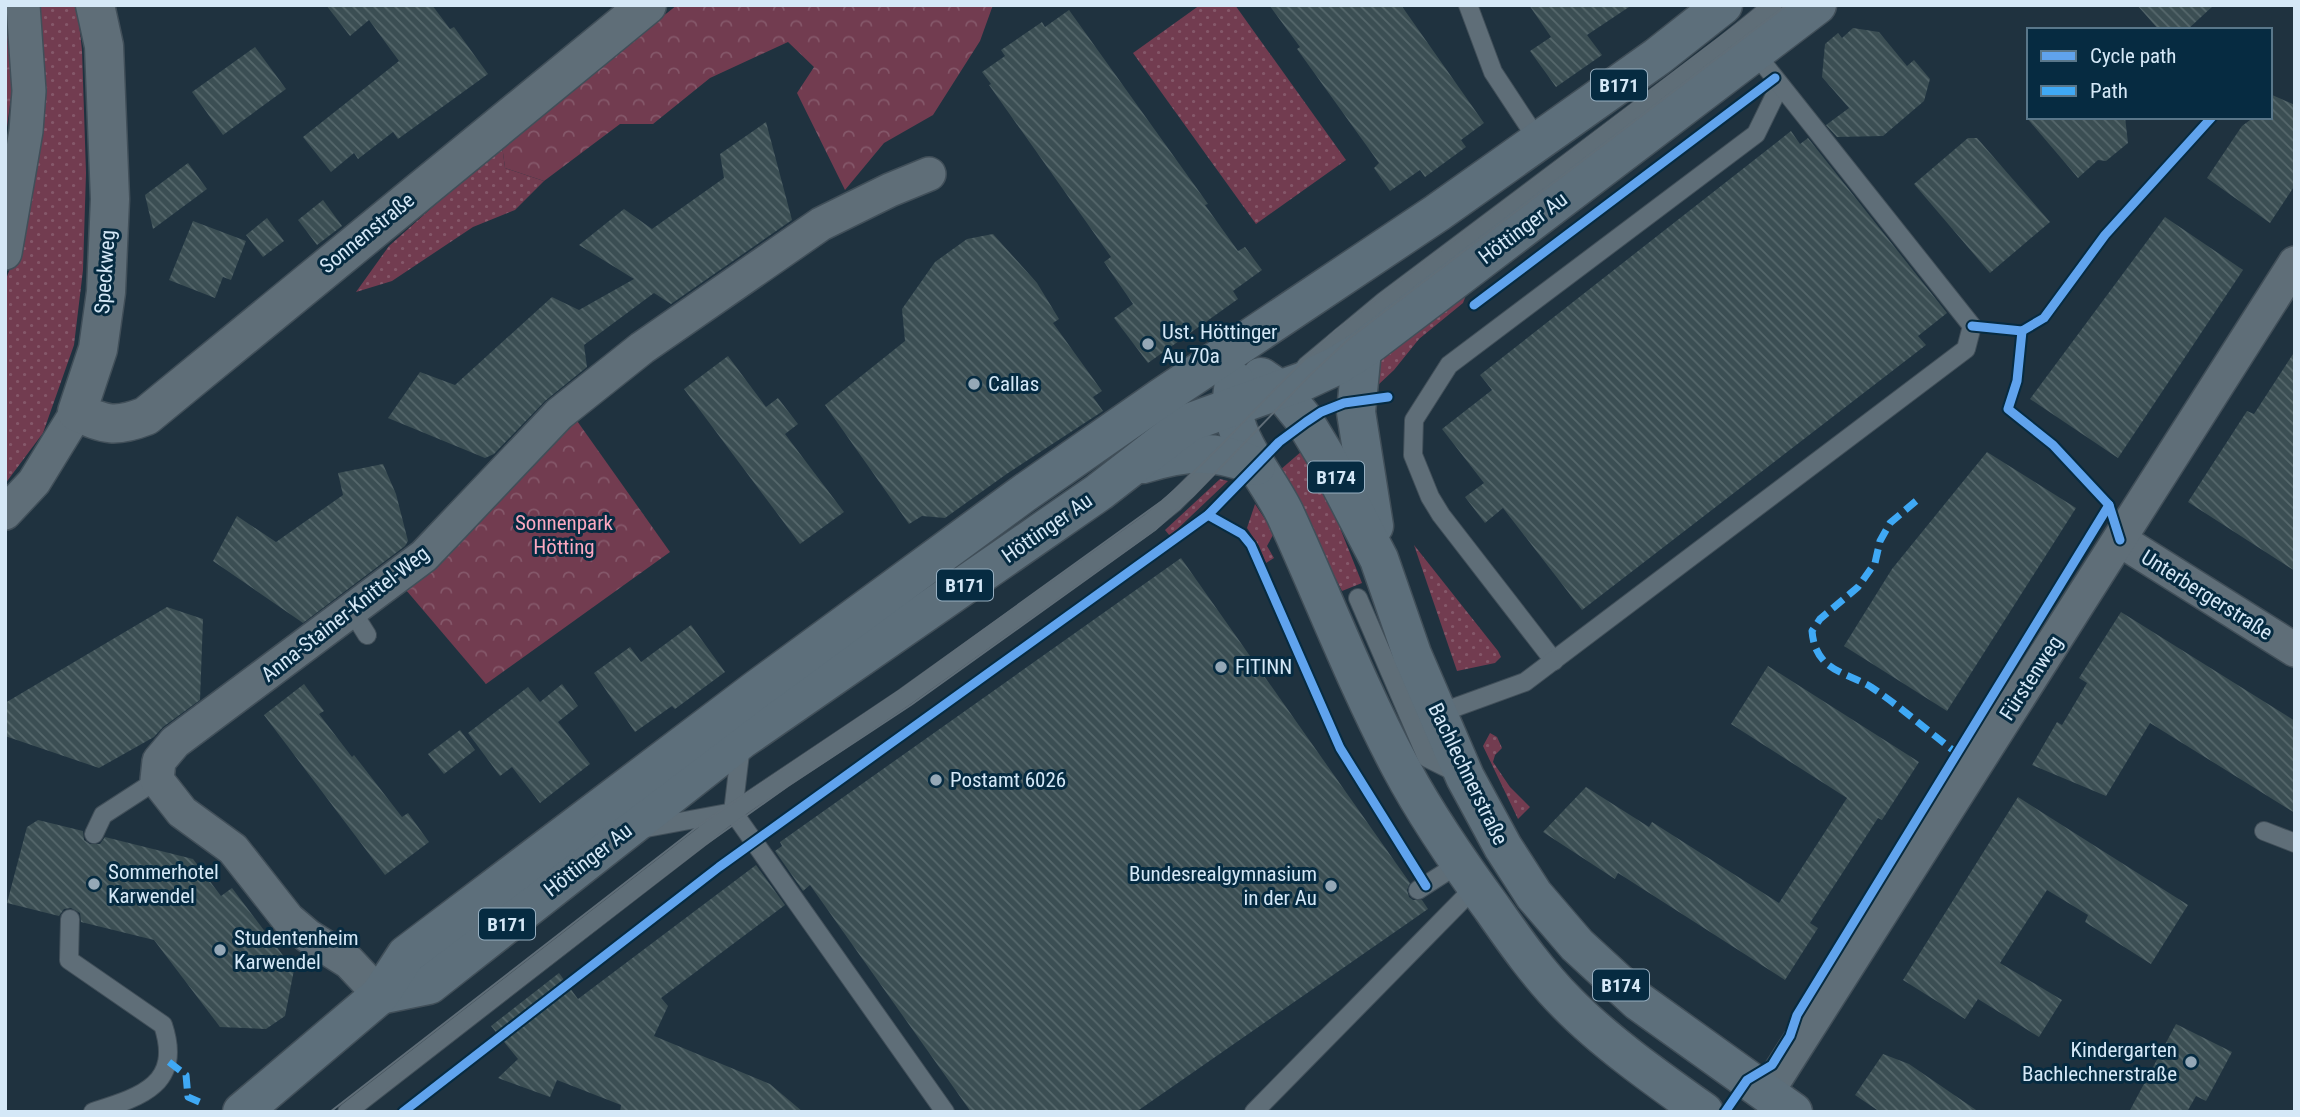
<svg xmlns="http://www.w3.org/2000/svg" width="2300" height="1117" font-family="'Roboto Condensed',sans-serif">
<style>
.grass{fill:url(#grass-dots)}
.forest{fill:url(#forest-crowns)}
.building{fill:url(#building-back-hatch)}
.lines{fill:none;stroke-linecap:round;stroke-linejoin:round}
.lane-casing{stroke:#414f59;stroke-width:20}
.street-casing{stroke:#414f59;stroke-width:36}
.secondary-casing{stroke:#414f59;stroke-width:41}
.primary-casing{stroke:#414f59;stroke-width:41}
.lane{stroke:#5f6e78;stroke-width:18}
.street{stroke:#5f6e78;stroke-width:33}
.secondary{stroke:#5f6e78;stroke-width:38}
.primary{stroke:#5d6f7b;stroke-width:38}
.tram{stroke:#606e78;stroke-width:2}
.quiet{stroke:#3fa9f5;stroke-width:7;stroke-dasharray:14 7;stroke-linecap:butt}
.cycleway-casing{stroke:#062b41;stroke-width:13}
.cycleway{stroke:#60a3ed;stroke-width:9}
.poi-dot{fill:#95a8b7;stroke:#062b41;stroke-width:2.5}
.labels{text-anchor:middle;stroke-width:6;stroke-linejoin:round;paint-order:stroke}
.shield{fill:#062b41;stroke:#97afc0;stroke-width:2}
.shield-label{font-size:19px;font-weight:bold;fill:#d5e8f7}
.street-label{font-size:21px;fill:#d5e8f7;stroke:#062b41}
.poi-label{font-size:21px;fill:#d5e8f7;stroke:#062b41;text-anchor:start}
.park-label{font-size:21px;fill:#fba8c0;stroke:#062b41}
</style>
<defs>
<pattern id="grass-dots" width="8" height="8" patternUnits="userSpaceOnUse" patternTransform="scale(1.75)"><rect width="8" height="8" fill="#723c50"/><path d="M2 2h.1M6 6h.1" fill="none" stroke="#85586a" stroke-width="1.8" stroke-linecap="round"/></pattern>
<pattern id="forest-crowns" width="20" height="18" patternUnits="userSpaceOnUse" patternTransform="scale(1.75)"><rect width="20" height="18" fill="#723c50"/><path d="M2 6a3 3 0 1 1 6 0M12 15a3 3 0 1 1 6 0" fill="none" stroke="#85586a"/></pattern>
<pattern id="building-back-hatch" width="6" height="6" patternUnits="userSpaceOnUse" patternTransform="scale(1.75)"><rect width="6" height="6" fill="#3b4e53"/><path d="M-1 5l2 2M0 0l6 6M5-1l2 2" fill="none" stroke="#56686c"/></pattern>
</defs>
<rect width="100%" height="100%" fill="#1f323f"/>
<g class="grass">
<path d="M 31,5 L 77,5 L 82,50 L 86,173 L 83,270 L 74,345 L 43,433 L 5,484 L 5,282 L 20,241 Z"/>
<path d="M 1200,5 L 1235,5 L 1346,160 L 1256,224 L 1133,53 Z"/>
<path d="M 502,145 L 505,168 L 544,181 L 515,210 L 473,227 L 392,281 L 356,292 L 389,246 Z"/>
<path d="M 1470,285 L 1463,303 L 1419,339 L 1394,370 L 1378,385 L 1375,370 L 1383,354 Z"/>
<path d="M 1302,451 L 1332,508 L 1362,583 L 1342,591 L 1280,470 Z"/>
<path d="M 1220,479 L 1228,481 L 1170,536 L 1165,530 Z"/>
<path d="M 1255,504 L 1271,528 L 1273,535 L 1267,546 L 1274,558 L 1266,563 L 1259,546 L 1247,528 Z"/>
<path d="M 1414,545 L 1498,651 L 1501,657 L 1495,663 L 1457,671 Z"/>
<path d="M 1490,733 L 1497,737 L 1502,748 L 1495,755 L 1493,762 L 1510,787 L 1530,807 L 1518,819 L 1483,746 Z"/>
</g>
<g class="forest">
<path d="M 5,5 L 13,82 L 5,142 Z"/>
<path d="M 677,5 L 993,5 L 980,41 L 933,115 L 884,143 L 845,190 L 797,93 L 814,67 L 788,42 L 710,78 L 653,124 L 620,124 L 544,181 L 505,168 L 502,145 Z"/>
<path d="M 575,418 L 670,552 L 486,684 L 406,590 Z"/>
</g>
<g class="building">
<path d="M 326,5 L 432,5 L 450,29 L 454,27 L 488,74 L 398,139 L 393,132 L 358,159 L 354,153 L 331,172 L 303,137 L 399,61 L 369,20 L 350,36 Z"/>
<path d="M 1269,5 L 1401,5 L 1484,123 L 1461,140 L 1466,147 L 1425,177 L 1420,170 L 1390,191 L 1374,168 L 1379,163 L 1297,49 L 1300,47 Z"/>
<path d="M 1529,5 L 1632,5 L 1587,35 L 1602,55 L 1556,87 L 1530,51 L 1551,37 Z"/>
<path d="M 2137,5 L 2214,5 L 2187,30 L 2159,30 Z"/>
<path d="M 1069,10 L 1208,204 L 1205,205 L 1238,251 L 1245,247 L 1262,270 L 1233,291 L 1238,299 L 1148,363 L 1114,318 L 1133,304 L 1104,262 L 1111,257 L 989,85 L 991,84 L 982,72 L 1005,56 L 1001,50 L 1042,22 L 1045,27 Z"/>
<path d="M 1853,28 L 1879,32 L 1907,66 L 1914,60 L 1930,79 L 1924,101 L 1883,136 L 1837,137 L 1826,125 L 1849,108 L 1822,77 L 1825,44 L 1838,33 L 1842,38 Z"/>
<path d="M 255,47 L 286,89 L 223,135 L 192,92 Z"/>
<path d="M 2270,94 L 2295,105 L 2295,185 L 2270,223 L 2207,178 L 2242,126 L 2254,117 L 2270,117 Z"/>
<path d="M 2026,117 L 2125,117 L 2128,143 L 2106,161 L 2098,160 L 2078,178 Z"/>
<path d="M 766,122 L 792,220 L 671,304 L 654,293 L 584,345 L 587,367 L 545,401 L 494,454 L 485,458 L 388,418 L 420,372 L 455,385 L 552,297 L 579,310 L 634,279 L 579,245 L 624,209 L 652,229 L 724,178 L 720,154 Z"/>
<path d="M 1791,131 L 1800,144 L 1808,138 L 1947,313 L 1918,336 L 1926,345 L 1582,610 L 1503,508 L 1485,523 L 1465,497 L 1484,483 L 1442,429 L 1492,390 L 1480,375 Z"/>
<path d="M 1968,138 L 1977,138 L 2050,222 L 1990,273 L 1914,184 Z"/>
<path d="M 188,163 L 207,189 L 153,229 L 145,195 Z"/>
<path d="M 323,200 L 342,226 L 317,245 L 298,220 Z"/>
<path d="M 2165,217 L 2243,270 L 2118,458 L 2030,399 Z"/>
<path d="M 267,218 L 284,241 L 263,257 L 246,235 Z"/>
<path d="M 193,221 L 246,241 L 231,280 L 223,277 L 215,298 L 169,280 Z"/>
<path d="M 993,234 L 1037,283 L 1059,319 L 1053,323 L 1102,391 L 1093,397 L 1103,411 L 1008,473 L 945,518 L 922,516 L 909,524 L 825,405 L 905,341 L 902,309 L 935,262 L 967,239 Z"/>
<path d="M 2295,351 L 2295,571 L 2188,502 L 2247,411 L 2254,414 Z"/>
<path d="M 728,356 L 766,407 L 778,398 L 798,424 L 785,434 L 844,512 L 800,544 L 684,389 Z"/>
<path d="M 1987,452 L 2076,508 L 1947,711 L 1844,646 L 1892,569 Z"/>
<path d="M 383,464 L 396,494 L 408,541 L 405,546 L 303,623 L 213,561 L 237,516 L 276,542 L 343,495 L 338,473 Z"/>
<path d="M 1181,558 L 1410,883 L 1407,890 L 1409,897 L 1413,900 L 1422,900 L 1428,909 L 1136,1112 L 971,1112 L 810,885 L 803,891 L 775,851 L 782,846 L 780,842 Z"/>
<path d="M 167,607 L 203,619 L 200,700 L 163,727 L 154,737 L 99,768 L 5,736 L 5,703 Z"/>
<path d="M 2121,612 L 2295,721 L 2295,813 L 2150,723 L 2106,796 L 2032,765 L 2057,722 L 2062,725 L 2087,683 L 2079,678 Z"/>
<path d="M 691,625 L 725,672 L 675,709 L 672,706 L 635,732 L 594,673 L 630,647 L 641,662 Z"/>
<path d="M 1768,666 L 1919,762 L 1882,820 L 1878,818 L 1810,923 L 1818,928 L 1785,980 L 1618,873 L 1615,879 L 1543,832 L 1586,787 L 1649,827 L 1652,822 L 1779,903 L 1847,798 L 1731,724 Z"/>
<path d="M 304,684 L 324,711 L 319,714 L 352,757 L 354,755 L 402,817 L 408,813 L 429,842 L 385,875 L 264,715 Z"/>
<path d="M 562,684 L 578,706 L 558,722 L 590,764 L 540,803 L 512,767 L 500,776 L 468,733 L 528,687 L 540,702 Z"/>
<path d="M 460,730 L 475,750 L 444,774 L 428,754 Z"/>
<path d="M 2018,797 L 2188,905 L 2151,964 L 2085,922 L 2088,915 L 2047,890 L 2000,963 L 2062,1000 L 2039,1037 L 1978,999 L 1965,1019 L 1903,980 Z"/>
<path d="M 38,820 L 83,831 L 84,840 L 90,844 L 100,844 L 105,837 L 193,859 L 221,896 L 232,888 L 294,970 L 285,1016 L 266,1029 L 220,1027 L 154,940 L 81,922 L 80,913 L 71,908 L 64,909 L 59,916 L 7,903 L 27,827 Z"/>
<path d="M 756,865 L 785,905 L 661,998 L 668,1006 L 654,1036 L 770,1084 L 803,1112 L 620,1112 L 621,1105 L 557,1080 L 550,1097 L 498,1078 L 518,1059 L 491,1026 L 559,973 L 578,999 Z"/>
<path d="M 2176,1024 L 2232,1052 L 2206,1101 L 2196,1096 L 2187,1112 L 2129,1112 Z"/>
<path d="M 1883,1054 L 1909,1064 L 1979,1112 L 1880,1112 L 1855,1095 Z"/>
</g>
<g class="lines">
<defs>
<g id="lane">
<path d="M 1468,5 L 1493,72 L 1539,142"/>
<path d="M 1306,366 L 1384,301 L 1723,46 L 1773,5"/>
<path d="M 1358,598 L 1427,758 L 1459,774"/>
<path d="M 352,611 L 367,635"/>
<path d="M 1554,661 L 1441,515 L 1430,497 L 1413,455 L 1414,420 L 1449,365 L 1756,134 L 1780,85"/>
<path d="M 1437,714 L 1525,682 L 1966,349 L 1972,326 L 1755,53"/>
<path d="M 733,812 L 945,1112"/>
<path d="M 641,829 L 733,812 L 741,745"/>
<path d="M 2264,831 L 2295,843"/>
<path d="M 94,834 L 103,815 L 157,780"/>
<path d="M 1418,890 L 1460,863"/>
<path d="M 70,919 L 69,960 L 163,1025 C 183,1085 140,1097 93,1112"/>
<path d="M 347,1112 L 733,812 L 905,697 L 1150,522 L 1174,503 L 1219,457"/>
<path d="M 1254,1112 L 1476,886"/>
</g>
<g id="street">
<path d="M 5,253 L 26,131 L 29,91 L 23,5"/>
<path d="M 5,513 L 34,482 L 77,412"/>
<path d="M 2120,540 L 2295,650"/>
<path d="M 380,995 L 349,962 L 308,936 L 288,919 L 233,849 L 182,812 L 157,780 L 159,761 L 175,742 L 424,556 L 559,414 L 642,348 L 821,224 L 890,190 L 929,174"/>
<path d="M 1766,1094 L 2295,263"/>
</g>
<path id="secondary" d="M 95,5 L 104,46 L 110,199 L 106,292 L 98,349 L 77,412 C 106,425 115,428 146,416 L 647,5"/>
<g id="primary">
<path d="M 1362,350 L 1356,412 L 1374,526"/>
<path d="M 1261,377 L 1280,390 L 1302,417 L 1325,455 L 1379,559 L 1412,654 L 1465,777 L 1503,847 L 1534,895 L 1577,945 L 1638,1001 L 1793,1112"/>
<path d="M 1235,381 C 1220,429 1268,476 1286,516 C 1324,599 1357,685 1400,766 C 1426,815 1459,863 1492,908 C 1515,941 1539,975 1567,1003 C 1605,1042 1659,1080 1704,1112"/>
<path d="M 1143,464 C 1185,451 1215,449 1256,466"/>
<path d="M 380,995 L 429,985 L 741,740 L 1099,492 L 1188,423 L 1304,381 L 1336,366 L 1362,350 L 1817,5"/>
<path d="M 242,1112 L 380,995 L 406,955 L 756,690 L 1023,494 L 1162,397 L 1437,213 L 1657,57 L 1723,5"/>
</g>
</defs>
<use href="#lane" class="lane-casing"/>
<use href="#street" class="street-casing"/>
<use href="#secondary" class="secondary-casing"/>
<use href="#primary" class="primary-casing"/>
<use href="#lane" class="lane"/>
<use href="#street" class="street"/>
<use href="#secondary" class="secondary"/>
<use href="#primary" class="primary"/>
<g class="tram">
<path d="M 330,1112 L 701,824 L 900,690 L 1162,501 C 1224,448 1275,384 1336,330 L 1762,5"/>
<path d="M 358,1112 L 705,845 L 788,786 L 911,705 L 1155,530 L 1193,496 L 1311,374 L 1351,337 L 1787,5"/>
</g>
<g class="quiet">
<path d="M 1916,501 L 1890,523 L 1880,541 L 1875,563 L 1858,587 L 1820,619 L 1812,631 C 1813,643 1816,652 1824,661 C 1837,674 1855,677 1871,687 C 1901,707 1929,732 1958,754"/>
<path d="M 169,1062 L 186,1075 L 188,1097 L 204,1104"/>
</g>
<defs>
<g id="cycleway">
<path d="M 1474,305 L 1775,78"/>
<path d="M 1972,326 L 2022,331 L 2044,318 L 2105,235 L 2212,117"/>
<path d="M 2022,331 L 2017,381 L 2008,409 L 2053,445 L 2109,505 L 2120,540"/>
<path d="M 1208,515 L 1242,534 L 1251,545 L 1340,748 L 1426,886"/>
<path d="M 403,1112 L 719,867 L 1208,515 L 1279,442 L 1306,422 L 1321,412 L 1344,403 L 1388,397"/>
<path d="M 1725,1112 L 1747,1080 L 1772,1065 L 1790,1036 L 1797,1015 L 2109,505"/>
</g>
</defs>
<use href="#cycleway" class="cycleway-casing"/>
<use href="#cycleway" class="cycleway"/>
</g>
<g class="poi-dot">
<circle cx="1148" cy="344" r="7"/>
<circle cx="974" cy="384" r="7"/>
<circle cx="1221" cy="667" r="7"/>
<circle cx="936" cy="780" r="7"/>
<circle cx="94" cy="884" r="7"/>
<circle cx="1331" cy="886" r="7"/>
<circle cx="220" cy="950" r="7"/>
<circle cx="2191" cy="1062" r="7"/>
</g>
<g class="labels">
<g class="shield">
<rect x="1591" y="69.5" width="56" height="31" rx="5"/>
<rect x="1308" y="461.5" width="56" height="31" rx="5"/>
<rect x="937" y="569.5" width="56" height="31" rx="5"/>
<rect x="479" y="908.5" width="56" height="31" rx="5"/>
<rect x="1593" y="969.5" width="56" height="31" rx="5"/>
</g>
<g class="shield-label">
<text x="1619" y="92">B171</text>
<text x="1336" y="484">B174</text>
<text x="965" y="592">B171</text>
<text x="507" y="931">B171</text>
<text x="1621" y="992">B174</text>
</g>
<g class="street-label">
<text transform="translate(1523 228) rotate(-37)" y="7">Höttinger Au</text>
<text transform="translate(367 233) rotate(-39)" y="7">Sonnenstraße</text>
<text transform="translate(105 272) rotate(-86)" y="7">Speckweg</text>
<text transform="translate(1047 528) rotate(-35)" y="7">Höttinger Au</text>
<text transform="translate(2207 595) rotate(32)" y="7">Unterbergerstraße</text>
<text transform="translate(345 614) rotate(-38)" y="7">Anna-Stainer-Knittel-Weg</text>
<text transform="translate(2031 678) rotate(-57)" y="7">Fürstenweg</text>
<text transform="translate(1468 774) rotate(64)" y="7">Bachlechnerstraße</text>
<text transform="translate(588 860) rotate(-38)" y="7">Höttinger Au</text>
</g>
<g class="poi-label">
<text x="1162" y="339">Ust. Höttinger<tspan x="1162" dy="24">Au 70a</tspan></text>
<text x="988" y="391">Callas</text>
<text x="1235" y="674">FITINN</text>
<text x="950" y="787">Postamt 6026</text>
<text x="108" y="879">Sommerhotel<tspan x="108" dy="24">Karwendel</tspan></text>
<text x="1317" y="881" text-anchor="end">Bundesrealgymnasium<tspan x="1317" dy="24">in der Au</tspan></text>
<text x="234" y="945">Studentenheim<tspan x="234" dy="24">Karwendel</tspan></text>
<text x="2177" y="1057" text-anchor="end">Kindergarten<tspan x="2177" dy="24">Bachlechnerstraße</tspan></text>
</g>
<g class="park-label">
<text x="564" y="530">Sonnenpark<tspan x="564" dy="24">Hötting</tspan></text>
</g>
</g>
<rect width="2300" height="1117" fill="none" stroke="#d5e8f7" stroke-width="14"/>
<rect x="2027" y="28" width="245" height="91" fill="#062b41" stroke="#59778a" stroke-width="2"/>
<rect x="2041" y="51" width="35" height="10" fill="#60a3ed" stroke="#59778a" stroke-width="2"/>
<text x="2090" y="63" font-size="21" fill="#d5e8f7">Cycle path</text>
<rect x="2041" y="86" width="35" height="10" fill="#3fa9f5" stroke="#59778a" stroke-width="2"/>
<text x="2090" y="98" font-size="21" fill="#d5e8f7">Path</text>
</svg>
